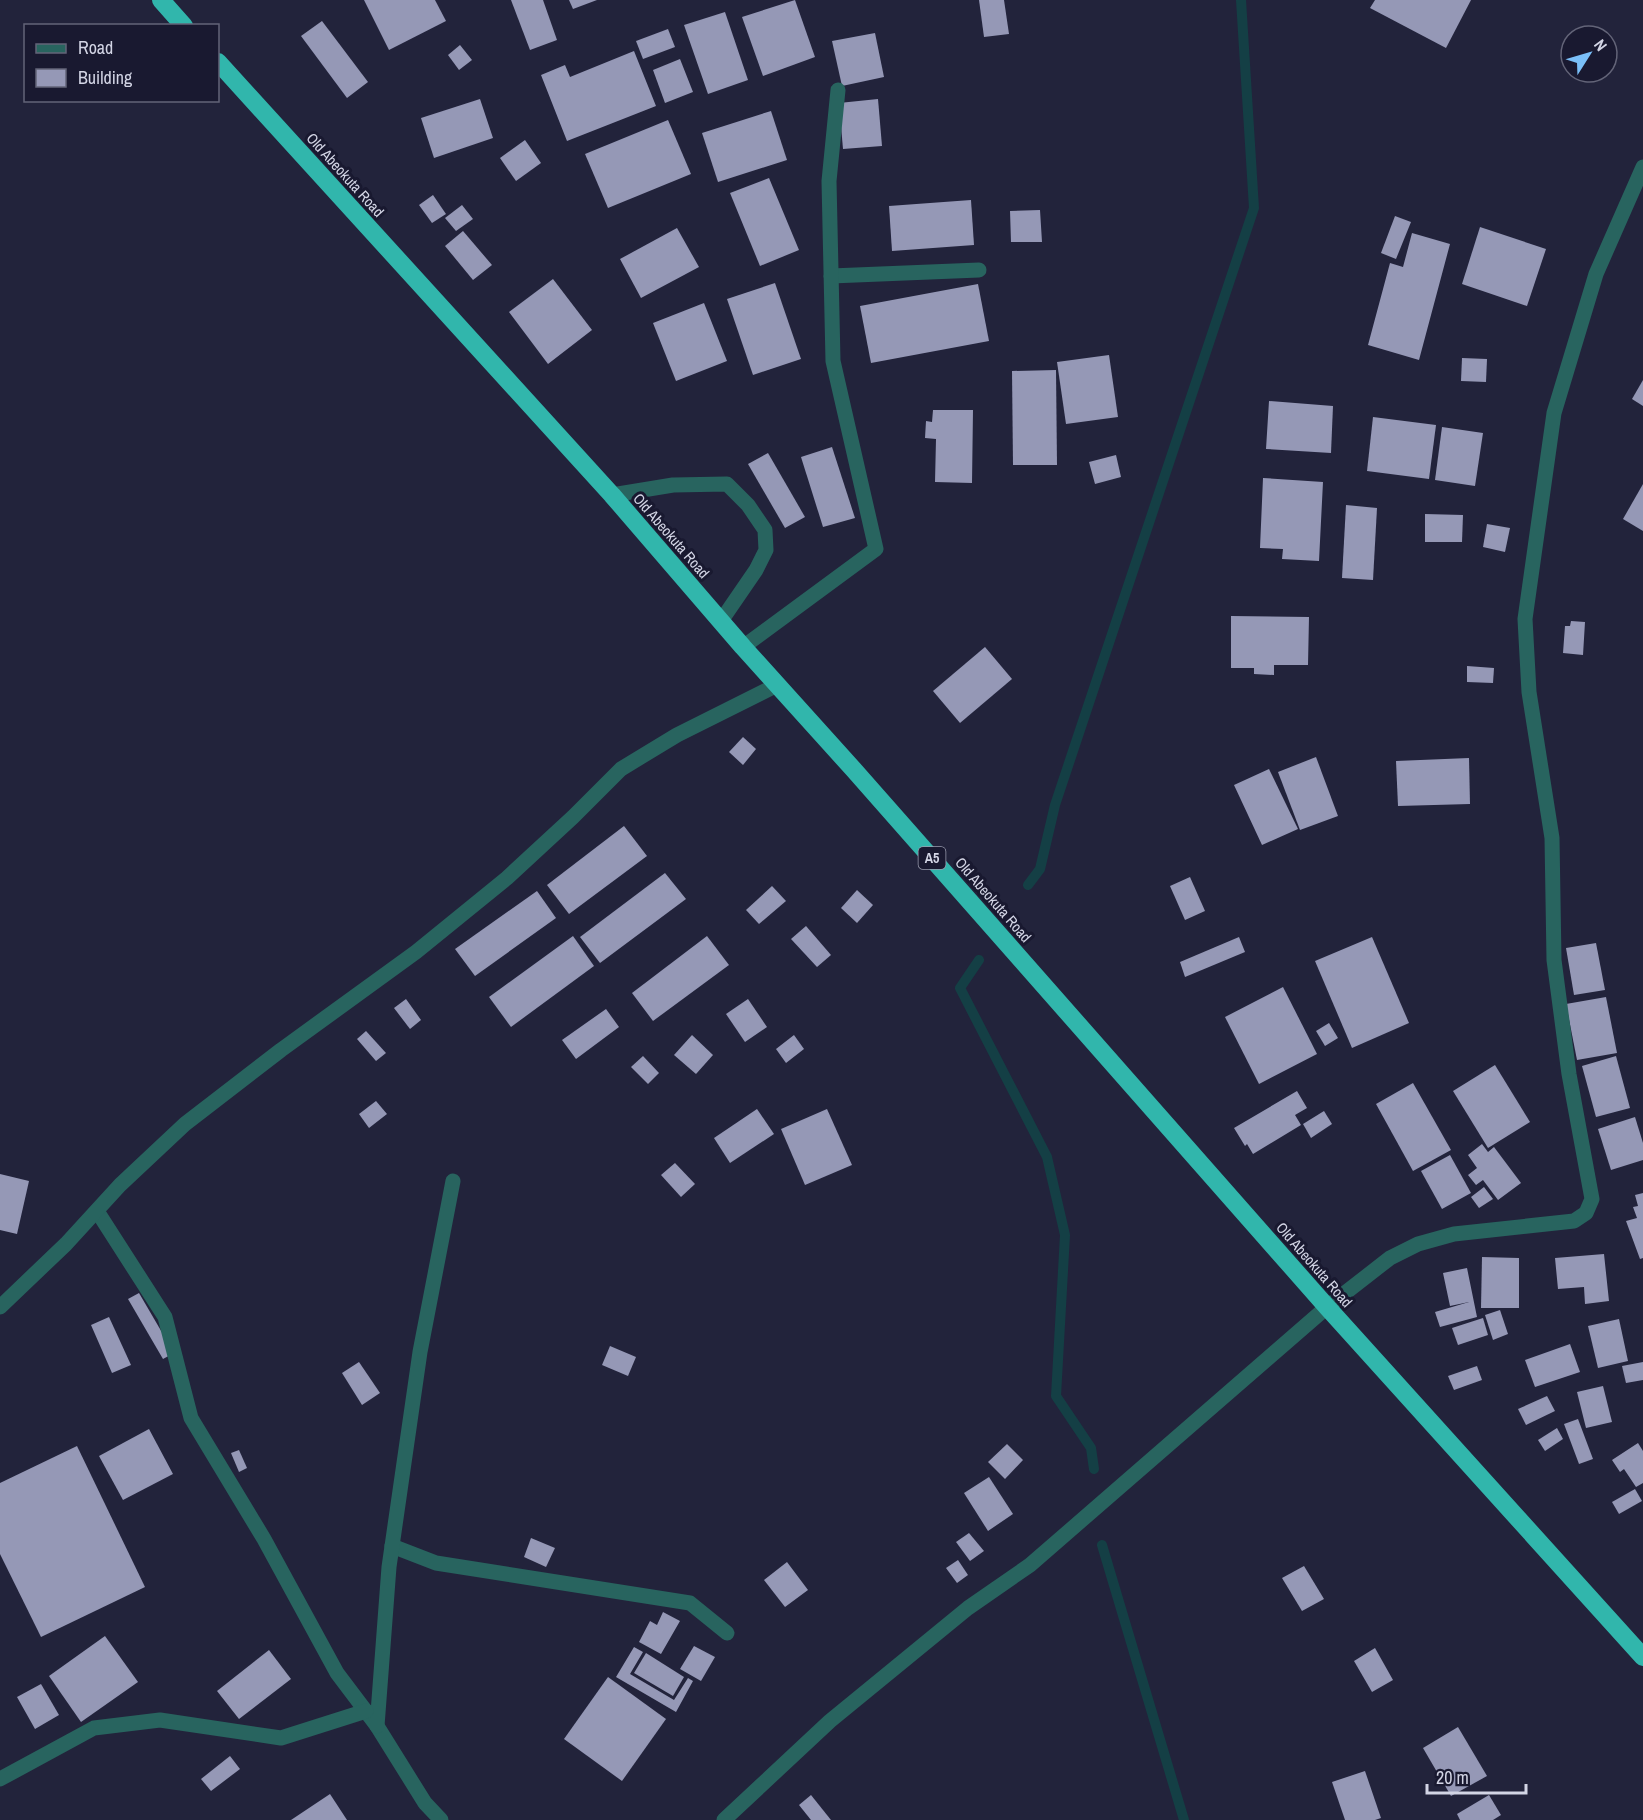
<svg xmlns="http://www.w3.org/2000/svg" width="1643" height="1820" font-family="'Archivo Narrow',sans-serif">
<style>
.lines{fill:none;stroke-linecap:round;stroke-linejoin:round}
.stream{stroke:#143f45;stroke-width:10}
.building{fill:#9598b6}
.lane{stroke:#28645f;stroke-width:15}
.street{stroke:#28645f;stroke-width:15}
.highway{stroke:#31b6ac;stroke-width:18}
.labels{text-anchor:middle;stroke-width:6;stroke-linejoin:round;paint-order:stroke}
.shield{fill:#191930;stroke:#9b9daf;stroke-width:1.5}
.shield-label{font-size:14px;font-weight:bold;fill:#d3d5e5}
.street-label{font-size:15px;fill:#d3d5e5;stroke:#191930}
</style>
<rect width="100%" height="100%" fill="#22233b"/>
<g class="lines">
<g class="stream">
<path d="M 1028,885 L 1040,869 L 1055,805 L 1254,208 L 1241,0"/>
<path d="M 979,960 L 960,988 L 1047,1157 L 1065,1235 L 1056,1396 L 1091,1448 L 1094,1469"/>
<path d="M 1102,1545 L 1184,1820"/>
</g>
</g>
<g class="building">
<path d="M 364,0 L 435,0 L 446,21 L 389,50 Z"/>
<path d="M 511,0 L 543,0 L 557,40 L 530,50 Z"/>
<path d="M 569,0 L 597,0 L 573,9 Z"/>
<path d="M 795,0 L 815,57 L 763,76 L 742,17 Z"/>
<path d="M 979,0 L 1004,0 L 1009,34 L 984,37 Z"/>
<path d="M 1375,0 L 1471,0 L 1446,48 L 1370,8 Z"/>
<path d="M 725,12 L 748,80 L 708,94 L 684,25 Z"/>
<path d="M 322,21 L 368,82 L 347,98 L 301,36 Z"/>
<path d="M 668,29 L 675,47 L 643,59 L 636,41 Z"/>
<path d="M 875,33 L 884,77 L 842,86 L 832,41 Z"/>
<path d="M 460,45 L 472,60 L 459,70 L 448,55 Z"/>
<path d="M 634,51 L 656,106 L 567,141 L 541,75 L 565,65 L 570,77 Z"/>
<path d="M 680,59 L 693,92 L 665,103 L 653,70 Z"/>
<path d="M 480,99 L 493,138 L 434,158 L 421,118 Z"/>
<path d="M 878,99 L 882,146 L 843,149 L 839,103 Z"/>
<path d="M 771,111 L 787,160 L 718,182 L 702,133 Z"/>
<path d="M 668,120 L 691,174 L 608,208 L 585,154 Z"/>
<path d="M 525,140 L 541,163 L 516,181 L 500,158 Z"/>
<path d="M 769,178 L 799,250 L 760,266 L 730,193 Z"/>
<path d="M 433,195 L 446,214 L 432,223 L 419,205 Z"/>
<path d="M 971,200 L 974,245 L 892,251 L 889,206 Z"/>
<path d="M 462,205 L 473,219 L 456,231 L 445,218 Z"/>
<path d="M 1040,210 L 1042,242 L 1011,242 L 1010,211 Z"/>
<path d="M 1395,216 L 1411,222 L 1396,259 L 1381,253 Z"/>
<path d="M 1480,227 L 1546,249 L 1527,306 L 1462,284 Z"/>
<path d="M 677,228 L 699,267 L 641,298 L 620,259 Z"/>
<path d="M 463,231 L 492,265 L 473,280 L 445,246 Z"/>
<path d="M 1412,233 L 1450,244 L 1419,360 L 1368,345 L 1390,263 L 1403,267 Z"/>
<path d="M 553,279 L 592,330 L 548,364 L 509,312 Z"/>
<path d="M 775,283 L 801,359 L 753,375 L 727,299 Z"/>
<path d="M 978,284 L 989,341 L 871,363 L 860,306 Z"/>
<path d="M 704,303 L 727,361 L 676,381 L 653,323 Z"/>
<path d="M 1109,355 L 1118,417 L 1066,424 L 1057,362 Z"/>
<path d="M 1462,358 L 1487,359 L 1486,382 L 1461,381 Z"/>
<path d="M 1056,370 L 1057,465 L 1013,465 L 1012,371 Z"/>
<path d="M 1643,380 L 1643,406 L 1632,399 Z"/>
<path d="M 1269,401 L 1333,406 L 1331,453 L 1266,449 Z"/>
<path d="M 933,410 L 973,410 L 972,483 L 935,482 L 936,439 L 925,438 L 926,421 L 932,422 Z"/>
<path d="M 1373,417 L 1436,425 L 1429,479 L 1367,471 Z"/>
<path d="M 1442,427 L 1483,433 L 1475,486 L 1435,480 Z"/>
<path d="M 832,447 L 855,518 L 823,527 L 801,457 Z"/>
<path d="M 768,453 L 805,517 L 785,528 L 748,464 Z"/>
<path d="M 1116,455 L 1121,477 L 1095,484 L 1089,462 Z"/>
<path d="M 1263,478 L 1323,482 L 1319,561 L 1282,559 L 1283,549 L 1260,548 Z"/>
<path d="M 1643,484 L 1643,531 L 1623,519 Z"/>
<path d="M 1346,505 L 1377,508 L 1373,580 L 1342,578 Z"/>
<path d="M 1425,514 L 1463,515 L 1462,542 L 1425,542 Z"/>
<path d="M 1487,524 L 1510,528 L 1505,552 L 1483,547 Z"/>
<path d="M 1231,616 L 1309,617 L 1308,665 L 1274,665 L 1274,675 L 1254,674 L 1254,668 L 1231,668 Z"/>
<path d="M 1571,621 L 1585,622 L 1583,655 L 1563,653 L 1565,626 L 1570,626 Z"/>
<path d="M 985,647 L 1012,679 L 960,723 L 933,691 Z"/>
<path d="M 1467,666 L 1494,668 L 1493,683 L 1467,682 Z"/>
<path d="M 743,737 L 756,749 L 743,765 L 729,752 Z"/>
<path d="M 1316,757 L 1338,816 L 1300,830 L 1278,772 Z"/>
<path d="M 1469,758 L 1470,804 L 1398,806 L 1396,761 Z"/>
<path d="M 1269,769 L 1298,829 L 1262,845 L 1234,785 Z"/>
<path d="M 624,826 L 647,856 L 569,914 L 547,885 Z"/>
<path d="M 665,873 L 686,899 L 600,963 L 580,937 Z"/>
<path d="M 1190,877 L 1205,911 L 1185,920 L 1170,886 Z"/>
<path d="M 772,886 L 786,901 L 759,924 L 746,910 Z"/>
<path d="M 857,890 L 873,905 L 857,923 L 841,908 Z"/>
<path d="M 537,891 L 556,918 L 475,976 L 455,949 Z"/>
<path d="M 806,926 L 831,955 L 817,967 L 791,939 Z"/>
<path d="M 573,936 L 594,966 L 511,1027 L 489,997 Z"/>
<path d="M 707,936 L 729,965 L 653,1021 L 632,993 Z"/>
<path d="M 1239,937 L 1245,952 L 1185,977 L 1180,962 Z"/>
<path d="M 1372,937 L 1409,1023 L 1352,1048 L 1315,961 Z"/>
<path d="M 1596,943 L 1605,990 L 1574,995 L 1566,948 Z"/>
<path d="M 1283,987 L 1317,1054 L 1259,1084 L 1225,1017 Z"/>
<path d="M 1606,997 L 1617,1053 L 1577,1060 L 1566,1004 Z"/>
<path d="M 406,999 L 421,1020 L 410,1029 L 394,1008 Z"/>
<path d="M 748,999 L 767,1027 L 745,1042 L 726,1014 Z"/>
<path d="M 606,1009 L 619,1027 L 576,1059 L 562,1040 Z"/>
<path d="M 1329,1023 L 1338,1038 L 1325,1046 L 1316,1031 Z"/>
<path d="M 366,1031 L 386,1053 L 376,1061 L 357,1039 Z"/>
<path d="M 692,1035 L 713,1055 L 696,1074 L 674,1055 Z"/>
<path d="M 794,1035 L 804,1049 L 786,1063 L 776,1049 Z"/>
<path d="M 643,1056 L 659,1073 L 648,1084 L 631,1067 Z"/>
<path d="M 1616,1056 L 1630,1108 L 1596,1117 L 1582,1066 Z"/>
<path d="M 1495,1065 L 1530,1122 L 1488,1148 L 1453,1091 Z"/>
<path d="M 1413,1083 L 1451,1150 L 1413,1171 L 1376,1104 Z"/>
<path d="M 1297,1091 L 1307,1108 L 1295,1115 L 1301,1125 L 1253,1154 L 1247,1144 L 1245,1146 L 1234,1128 Z"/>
<path d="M 376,1101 L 387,1114 L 369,1128 L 359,1114 Z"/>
<path d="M 757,1109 L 774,1134 L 730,1163 L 714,1138 Z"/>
<path d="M 827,1109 L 852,1165 L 805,1185 L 781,1129 Z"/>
<path d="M 1324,1111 L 1332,1124 L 1311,1138 L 1303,1124 Z"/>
<path d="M 1635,1117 L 1643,1143 L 1643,1160 L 1611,1170 L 1598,1129 Z"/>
<path d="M 1482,1144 L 1488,1152 L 1494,1147 L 1521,1183 L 1498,1200 L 1483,1180 L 1476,1185 L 1468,1175 L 1477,1168 L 1468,1155 Z"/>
<path d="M 1450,1155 L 1471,1193 L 1442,1209 L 1421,1171 Z"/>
<path d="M 675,1163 L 695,1184 L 681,1197 L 661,1175 Z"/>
<path d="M 0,1174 L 29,1181 L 17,1234 L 0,1230 Z"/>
<path d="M 1484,1187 L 1493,1199 L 1479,1208 L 1471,1197 Z"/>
<path d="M 1643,1193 L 1643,1258 L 1640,1259 L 1626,1221 L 1637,1218 L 1633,1207 L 1638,1206 L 1635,1195 Z"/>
<path d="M 1604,1254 L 1609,1301 L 1585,1304 L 1584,1287 L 1558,1289 L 1555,1258 Z"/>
<path d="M 1482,1257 L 1519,1258 L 1519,1308 L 1481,1308 Z"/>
<path d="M 1467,1268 L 1477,1317 L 1440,1327 L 1435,1312 L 1469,1302 L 1450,1306 L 1443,1273 Z"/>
<path d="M 139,1293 L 174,1353 L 163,1359 L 128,1299 Z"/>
<path d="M 1500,1310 L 1508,1334 L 1493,1340 L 1485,1315 Z"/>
<path d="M 109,1317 L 131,1365 L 112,1373 L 91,1325 Z"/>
<path d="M 1483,1318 L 1488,1335 L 1458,1345 L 1452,1328 Z"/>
<path d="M 1619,1319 L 1628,1361 L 1598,1368 L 1588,1326 Z"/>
<path d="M 1570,1344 L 1580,1372 L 1535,1387 L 1525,1360 Z"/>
<path d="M 610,1346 L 636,1357 L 628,1376 L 602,1365 Z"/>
<path d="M 359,1362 L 380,1393 L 362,1405 L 342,1373 Z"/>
<path d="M 1643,1362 L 1643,1380 L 1626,1383 L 1622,1366 Z"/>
<path d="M 1477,1366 L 1482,1380 L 1454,1390 L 1448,1376 Z"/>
<path d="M 1603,1386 L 1612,1422 L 1586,1428 L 1577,1392 Z"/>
<path d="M 1547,1396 L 1555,1411 L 1526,1425 L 1518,1409 Z"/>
<path d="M 1578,1419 L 1593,1459 L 1579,1464 L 1564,1424 Z"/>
<path d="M 1557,1428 L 1563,1439 L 1545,1451 L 1538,1440 Z"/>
<path d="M 149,1429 L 173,1474 L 123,1500 L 99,1456 Z"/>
<path d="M 1638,1443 L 1643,1451 L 1643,1483 L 1636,1487 L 1624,1469 L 1620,1472 L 1612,1460 Z"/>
<path d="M 1007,1444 L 1023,1460 L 1005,1479 L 988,1462 Z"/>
<path d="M 77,1446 L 145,1587 L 41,1637 L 0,1554 L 0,1483 Z"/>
<path d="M 239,1450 L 247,1468 L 239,1472 L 231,1453 Z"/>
<path d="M 989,1477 L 1013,1514 L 988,1531 L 964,1493 Z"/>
<path d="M 1635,1489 L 1642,1501 L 1619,1514 L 1612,1502 Z"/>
<path d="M 969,1533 L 984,1551 L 970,1561 L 956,1542 Z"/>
<path d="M 531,1538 L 555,1548 L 546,1567 L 524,1557 Z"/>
<path d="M 958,1560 L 968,1575 L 957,1583 L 946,1568 Z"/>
<path d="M 787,1562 L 808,1590 L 785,1607 L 764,1580 Z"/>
<path d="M 1304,1566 L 1324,1599 L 1302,1611 L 1282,1578 Z"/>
<path d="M 663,1612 L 680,1621 L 661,1654 L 639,1642 L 650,1621 L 657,1625 Z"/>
<path d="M 105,1636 L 138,1682 L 81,1722 L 49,1676 Z"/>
<path d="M 694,1646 L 715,1657 L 701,1681 L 680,1669 Z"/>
<path d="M 634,1647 L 643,1652 L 630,1674 L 674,1700 L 688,1678 L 693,1681 L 676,1712 L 616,1677 Z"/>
<path d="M 1375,1648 L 1393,1680 L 1372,1692 L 1354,1661 Z"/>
<path d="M 269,1650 L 291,1679 L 239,1719 L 217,1691 Z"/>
<path d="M 646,1653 L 684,1677 L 673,1696 L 634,1673 Z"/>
<path d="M 608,1677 L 666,1719 L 622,1781 L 564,1739 Z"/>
<path d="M 41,1684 L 59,1715 L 35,1729 L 17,1697 Z"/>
<path d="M 1458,1727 L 1487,1776 L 1451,1796 L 1423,1748 Z"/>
<path d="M 230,1756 L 240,1769 L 211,1791 L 201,1779 Z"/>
<path d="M 1365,1771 L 1381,1818 L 1375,1820 L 1345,1820 L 1332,1782 Z"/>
<path d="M 330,1794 L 347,1820 L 291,1820 Z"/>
<path d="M 811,1795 L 831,1820 L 811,1820 L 799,1805 Z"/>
<path d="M 1489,1795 L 1501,1815 L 1493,1820 L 1460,1820 L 1457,1814 Z"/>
</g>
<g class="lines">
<path class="lane" d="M 612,495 L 673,485 L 727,484 L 748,505 L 765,530 L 766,550 L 756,570 L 721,621"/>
<g class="street">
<path d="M 831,276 L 979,270"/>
<path d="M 743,647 L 876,549 L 833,361 L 829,181 L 838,90"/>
<path d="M 97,1211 L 165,1317 L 191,1418 L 264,1539 L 337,1673 L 377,1726 L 425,1803 L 441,1820"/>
<path d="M 0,1307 L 66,1244 L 120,1185 L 185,1124 L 281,1050 L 416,952 L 507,878 L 573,817 L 621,769 L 677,735 L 777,685"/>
<path d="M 392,1546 L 436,1563 L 690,1603 L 727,1633"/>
<path d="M 377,1726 L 389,1567 L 420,1352 L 453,1181"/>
<path d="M 0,1779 L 94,1728 L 160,1720 L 281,1738 L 366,1711"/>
<path d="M 724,1820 L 830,1721 L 968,1608 L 1030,1565 L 1327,1307 L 1390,1258 L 1418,1244 L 1454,1234 L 1574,1221 L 1586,1213 L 1592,1199 L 1569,1074 L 1554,960 L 1552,838 L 1529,692 L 1525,619 L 1554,413 L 1596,274 L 1643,167"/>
</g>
<g class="highway">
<path d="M 161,0 L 184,26"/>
<path d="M 218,62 L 612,495 L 743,647 L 854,770 L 1327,1307 L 1643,1657"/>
</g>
</g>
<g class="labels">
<rect class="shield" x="918.5" y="847" width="27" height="22" rx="4.5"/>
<g class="shield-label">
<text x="932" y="863">A5</text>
</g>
<g class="street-label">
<text transform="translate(345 175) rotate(48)" y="5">Old Abeokuta Road</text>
<text transform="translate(671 536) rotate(49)" y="5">Old Abeokuta Road</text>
<text transform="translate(993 900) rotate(49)" y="5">Old Abeokuta Road</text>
<text transform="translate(1314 1265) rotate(49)" y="5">Old Abeokuta Road</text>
</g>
</g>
<rect x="24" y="24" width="195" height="78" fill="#191930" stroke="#636478" stroke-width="1.5"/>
<rect x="36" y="44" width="30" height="9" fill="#28645f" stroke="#636478" stroke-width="1.5"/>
<text x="78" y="54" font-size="18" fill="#d3d5e5">Road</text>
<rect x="36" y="69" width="30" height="18" fill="#9598b6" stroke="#636478" stroke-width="1.5"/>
<text x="78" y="84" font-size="18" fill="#d3d5e5">Building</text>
<g transform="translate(1589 54) rotate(53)"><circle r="28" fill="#191930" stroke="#636478" stroke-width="1.5"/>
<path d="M0-4.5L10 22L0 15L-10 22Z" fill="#7abff8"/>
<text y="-9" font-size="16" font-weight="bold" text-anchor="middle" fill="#d3d5e5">N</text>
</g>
<path d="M1427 1784v9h99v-9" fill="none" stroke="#d3d5e5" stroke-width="3"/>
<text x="1436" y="1784" font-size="18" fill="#d3d5e5" stroke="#191930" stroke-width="4.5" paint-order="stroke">20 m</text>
</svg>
